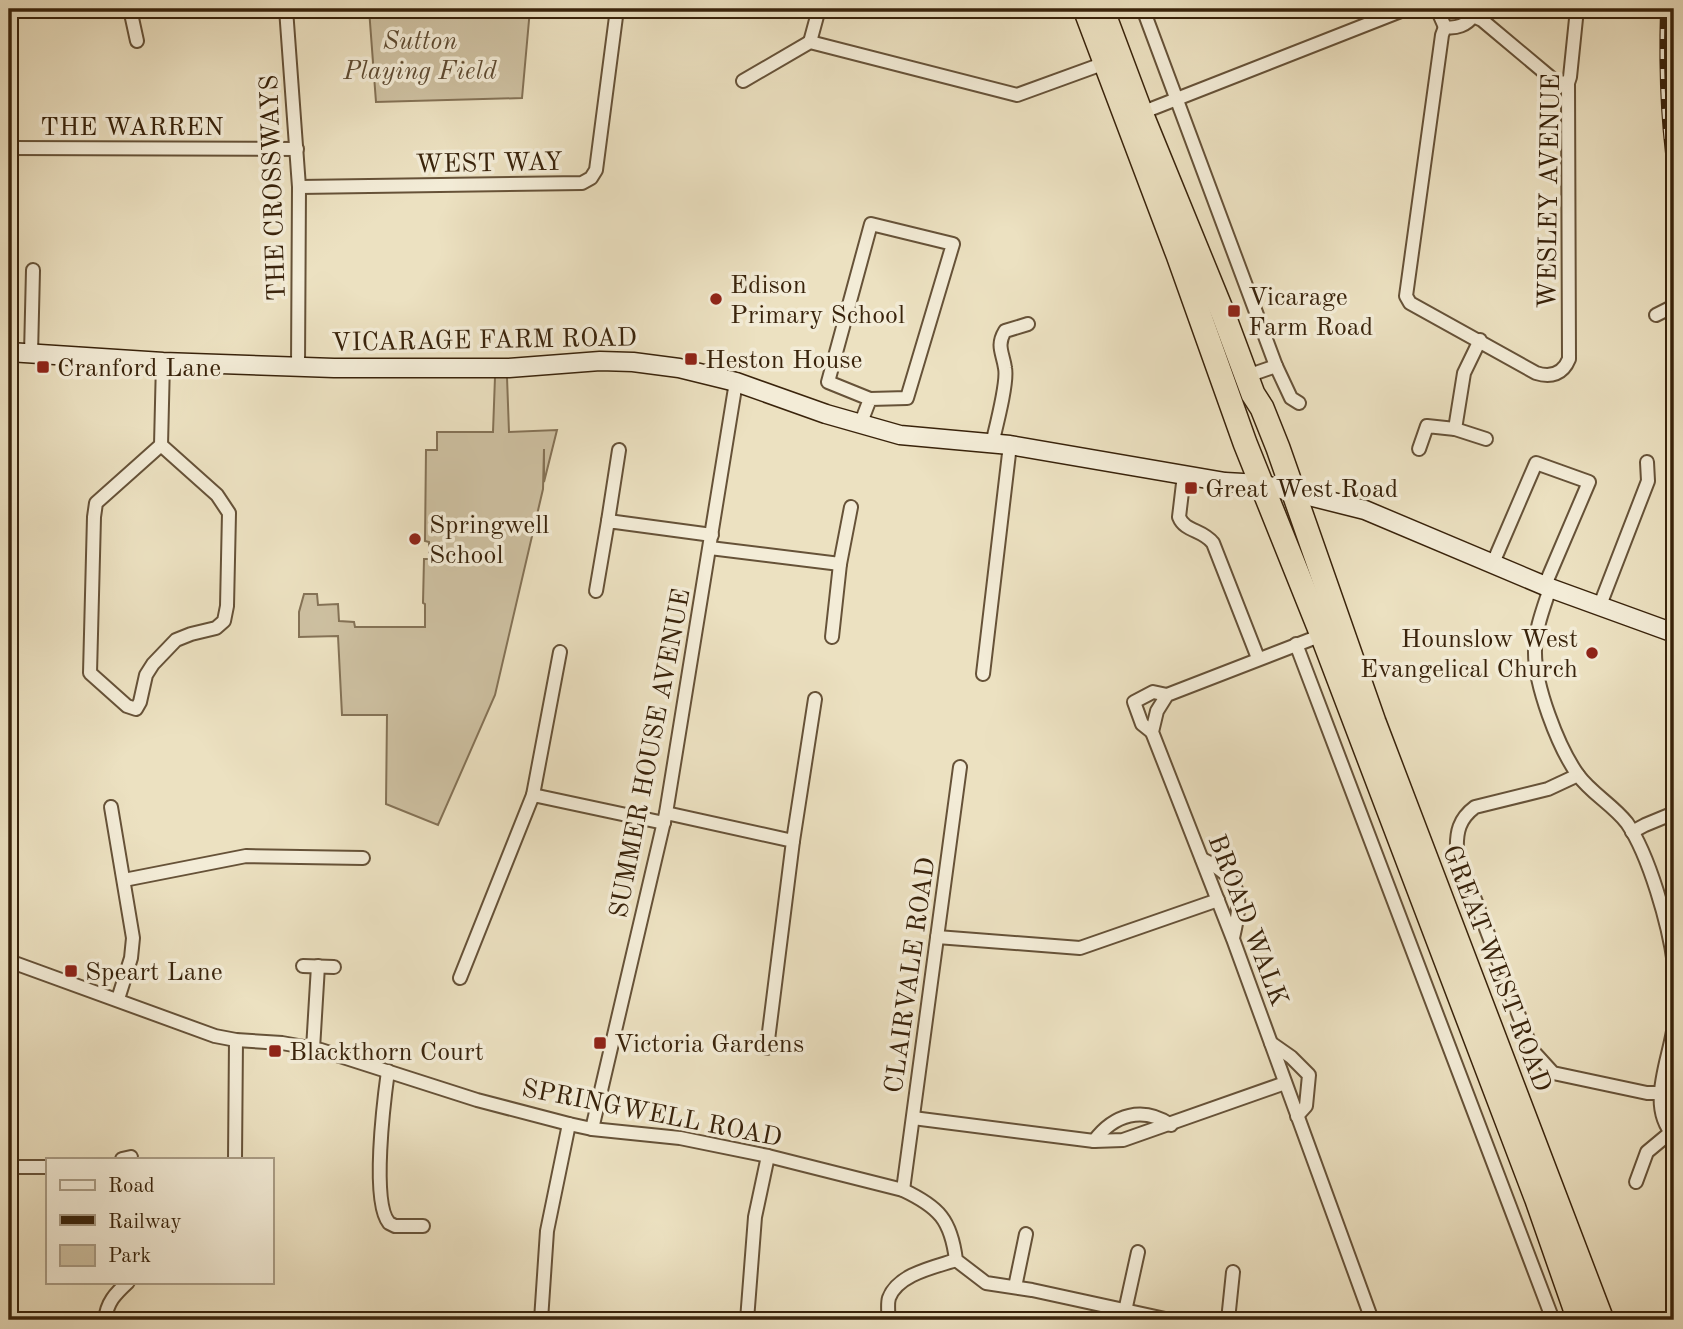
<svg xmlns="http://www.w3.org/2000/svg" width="1683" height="1329" font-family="'Old Standard TT',serif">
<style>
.green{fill:#cec1a2;stroke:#847256;stroke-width:2}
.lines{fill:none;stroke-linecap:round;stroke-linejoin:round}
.street-casing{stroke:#665238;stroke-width:16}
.secondary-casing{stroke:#39230b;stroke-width:21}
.highway-casing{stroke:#39230b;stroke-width:26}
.street{stroke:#f3ecd7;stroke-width:12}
.secondary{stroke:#f3ecd7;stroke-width:18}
.highway{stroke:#ece1c1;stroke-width:23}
.rail-casing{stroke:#39230b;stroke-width:6}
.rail{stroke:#f3ecd7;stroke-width:3.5;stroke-dasharray:10;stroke-linecap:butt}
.poi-dot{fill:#8f2418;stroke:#f3ecd7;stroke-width:2.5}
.labels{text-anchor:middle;stroke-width:7;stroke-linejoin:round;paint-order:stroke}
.park-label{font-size:26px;font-style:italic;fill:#5e4a31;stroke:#f3ecd7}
.street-label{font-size:26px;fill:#39230b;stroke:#f3ecd7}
.poi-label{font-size:26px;fill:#39230b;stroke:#f3ecd7;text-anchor:start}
</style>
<rect width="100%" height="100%" fill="#ece1c1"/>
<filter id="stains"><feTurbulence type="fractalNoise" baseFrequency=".00286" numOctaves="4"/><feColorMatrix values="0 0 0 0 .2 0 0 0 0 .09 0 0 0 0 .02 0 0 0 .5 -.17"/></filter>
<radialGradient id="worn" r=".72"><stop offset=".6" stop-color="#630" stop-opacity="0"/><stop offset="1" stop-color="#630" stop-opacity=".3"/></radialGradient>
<g class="green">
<path d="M 369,9 L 530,9 L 522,98 L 376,102 Z"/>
<path d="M 495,377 L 507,377 L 509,432 L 557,430 L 544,482 L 544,449 L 543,489 L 495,695 L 438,825 L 386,804 L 387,715 L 342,715 L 338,636 L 299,637 L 299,612 L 304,594 L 317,594 L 318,605 L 338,604 L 339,621 L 354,622 L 355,627 L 425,627 L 425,604 L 423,603 L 424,559 L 429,559 L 429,542 L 425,541 L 426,450 L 437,450 L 437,432 L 493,432 Z"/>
</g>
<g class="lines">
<defs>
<g id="street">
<path d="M 130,9 L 137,41"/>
<path d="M 286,9 L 299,187 L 298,367"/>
<path d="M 1143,9 L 1276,366 L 1291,398 L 1299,403"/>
<path d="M 1437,9 L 1445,27 C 1456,29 1467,25 1473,16 L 1472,9"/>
<path d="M 9,11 L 121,9"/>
<path d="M 1473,16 L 1482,20 L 1556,82 L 1568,83"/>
<path d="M 1445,27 L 1442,35 L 1406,296 L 1410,303 L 1536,373 C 1551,378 1563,374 1569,359 L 1568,83 L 1570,77 L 1577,9"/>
<path d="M 810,42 L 819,9"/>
<path d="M 743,81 L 810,42 L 1017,95 L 1105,63"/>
<path d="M 1141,113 L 1406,9"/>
<path d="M 9,148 L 297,149"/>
<path d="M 299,187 L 582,183 L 591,178 L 596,170 L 617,9"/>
<path d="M 1656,315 L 1674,306"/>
<path d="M 31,354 L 33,270"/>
<path d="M 1247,376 L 1276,366"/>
<path d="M 860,425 L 870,399 L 828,382 L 871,224 L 953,244 L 907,398 L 870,399"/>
<path d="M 1455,429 L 1486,439"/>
<path d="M 992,444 C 996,427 1008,382 1005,368 C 1003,353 996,346 1005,331 L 1028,324"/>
<path d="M 161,445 L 96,503 L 94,517 L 90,673 L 127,706 L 136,709 L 140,702 L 146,675 L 153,664 L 176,640 L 191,634 L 216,628 L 224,621 L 227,606 L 229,513 L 217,495 L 161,445 L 163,362"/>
<path d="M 1419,449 L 1427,426 L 1455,429 L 1464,373 L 1480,340"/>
<path d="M 1184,475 L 1179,517 C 1185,532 1202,529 1213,543 L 1258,658"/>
<path d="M 608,521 L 619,450"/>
<path d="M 710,548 L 840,564 L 851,507"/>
<path d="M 1493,563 L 1536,463 L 1589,482 L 1545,585"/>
<path d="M 1550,588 C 1544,607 1535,629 1535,650 C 1534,684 1558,747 1578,775 C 1591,793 1613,805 1627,823 C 1649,855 1669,925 1674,964"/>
<path d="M 596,591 L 608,521 L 712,535"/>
<path d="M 1600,605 L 1648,481 L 1647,462"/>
<path d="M 1322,635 L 1167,695 L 1157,711 L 1152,732 L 1233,939 L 1372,1320"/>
<path d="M 832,637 L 840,564"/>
<path d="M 1296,644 L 1553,1320"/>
<path d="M 983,674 L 1010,445"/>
<path d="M 1152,732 L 1142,724 L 1134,702 L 1153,692 L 1167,695"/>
<path d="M 1578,775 L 1548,789 L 1475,807 C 1459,819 1456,832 1457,852 L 1532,1050 L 1553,1073 L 1647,1093 L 1660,1093"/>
<path d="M 533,795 L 560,652"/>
<path d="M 111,807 L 133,938 L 131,958 L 118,999"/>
<path d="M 666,813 L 793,841 L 767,1048"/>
<path d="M 1632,832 L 1645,825 L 1674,813"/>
<path d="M 793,841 L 815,699"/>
<path d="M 1202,859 C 1244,879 1242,898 1233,938"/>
<path d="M 124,880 L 246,856 L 363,858"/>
<path d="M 937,937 L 1080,948 L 1218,900"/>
<path d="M 9,961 L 215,1036 L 236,1040 L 282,1043 L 321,1050 L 477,1100 L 569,1124 L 592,1129 L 680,1138 L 768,1156 L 903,1190 C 939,1207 951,1220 956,1260 L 986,1283 L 1032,1290 L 1170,1320"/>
<path d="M 303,966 L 334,967"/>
<path d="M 460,978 L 533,795 L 664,823"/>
<path d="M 1674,1025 C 1670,1059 1646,1106 1674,1136"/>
<path d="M 1271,1043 L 1291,1057 L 1309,1075 L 1306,1106 L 1297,1116"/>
<path d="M 313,1049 L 318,966"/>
<path d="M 388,1071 C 384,1100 371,1202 389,1223 L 395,1226 L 423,1226"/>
<path d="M 913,1118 L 1094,1141 L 1123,1140 L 1285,1083"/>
<path d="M 592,1129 L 666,813 L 736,382"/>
<path d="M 1094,1141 C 1114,1114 1143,1106 1171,1125"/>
<path d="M 122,1159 L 131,1157"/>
<path d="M 235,1159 L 236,1040"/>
<path d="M 9,1167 L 47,1167"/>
<path d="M 1636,1182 L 1647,1152 L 1671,1132"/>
<path d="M 903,1190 L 960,767"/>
<path d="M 1015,1287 L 1026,1234"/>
<path d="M 1125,1311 L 1138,1252"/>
<path d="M 105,1320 C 107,1302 115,1294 128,1282"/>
<path d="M 541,1320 L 547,1231 L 569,1124"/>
<path d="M 747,1320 L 755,1217 L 768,1156"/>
<path d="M 888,1320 C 889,1314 887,1304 889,1298 C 898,1274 935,1267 956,1260"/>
<path d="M 1228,1320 L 1233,1272"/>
</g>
<path id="secondary" d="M 9,352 L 163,362 L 334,368 L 509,368 L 600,361 L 633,362 L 679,368 L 736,382 L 826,414 L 900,435 L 1010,445 L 1225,482 L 1261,484 L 1365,510 L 1550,588 L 1674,633"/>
<g id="highway">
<path d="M 1085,9 L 1178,255 L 1245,443 L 1322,635 L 1537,1200 L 1579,1320"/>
<path d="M 1102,9 L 1141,113 L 1224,316 L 1253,394 L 1262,408 L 1278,448 L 1374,722 L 1602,1320"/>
</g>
</defs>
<use href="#street" class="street-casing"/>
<use href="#secondary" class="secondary-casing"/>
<use href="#highway" class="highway-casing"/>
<use href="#street" class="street"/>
<use href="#secondary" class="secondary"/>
<use href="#highway" class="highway"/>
<defs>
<path id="rail" d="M 1663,9 C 1661,71 1663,133 1674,194"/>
</defs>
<use href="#rail" class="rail-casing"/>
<use href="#rail" class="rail"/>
</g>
<g class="poi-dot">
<circle cx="716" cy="299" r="7"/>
<rect x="1227" y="304" width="14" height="14" rx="3.5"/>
<rect x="684" y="352" width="14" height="14" rx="3.5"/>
<rect x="36" y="360" width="14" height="14" rx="3.5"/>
<rect x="1184" y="481" width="14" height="14" rx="3.5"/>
<circle cx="415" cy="539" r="7"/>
<circle cx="1592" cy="653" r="7"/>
<rect x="64" y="964" width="14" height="14" rx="3.5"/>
<rect x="593" y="1036" width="14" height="14" rx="3.5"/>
<rect x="268" y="1044" width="14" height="14" rx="3.5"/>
</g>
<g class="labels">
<g class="park-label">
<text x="420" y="49">Sutton<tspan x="420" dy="30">Playing Field</tspan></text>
</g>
<g class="street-label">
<text x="132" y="135">THE WARREN</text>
<text transform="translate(489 162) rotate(-1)" y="9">WEST WAY</text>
<text transform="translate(272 188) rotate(-92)" y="9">THE CROSSWAYS</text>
<text transform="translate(1548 191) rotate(-89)" y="9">WESLEY AVENUE</text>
<text transform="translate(484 339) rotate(-1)" y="9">VICARAGE FARM ROAD</text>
<text transform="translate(649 753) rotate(-79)" y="9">SUMMER HOUSE AVENUE</text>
<text transform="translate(1249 920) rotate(69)" y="9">BROAD WALK</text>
<text transform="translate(1498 968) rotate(69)" y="9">GREAT WEST ROAD</text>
<text transform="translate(909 975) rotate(-82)" y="9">CLAIRVALE ROAD</text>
<text transform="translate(652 1112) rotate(11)" y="9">SPRINGWELL ROAD</text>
</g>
<g class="poi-label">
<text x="730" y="293">Edison<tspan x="730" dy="30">Primary School</tspan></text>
<text x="1248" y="305">Vicarage<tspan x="1248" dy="30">Farm Road</tspan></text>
<text x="705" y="368">Heston House</text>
<text x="57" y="376">Cranford Lane</text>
<text x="1205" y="497">Great West Road</text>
<text x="429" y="533">Springwell<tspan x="429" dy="30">School</tspan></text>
<text x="1578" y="647" text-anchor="end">Hounslow West<tspan x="1578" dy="30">Evangelical Church</tspan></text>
<text x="85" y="980">Speart Lane</text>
<text x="614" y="1052">Victoria Gardens</text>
<text x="289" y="1060">Blackthorn Court</text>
</g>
</g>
<rect width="1683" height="1329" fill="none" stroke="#ece1c1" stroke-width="35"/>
<rect x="10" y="10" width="1662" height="1308" fill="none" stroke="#39230b" stroke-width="3.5"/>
<rect x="18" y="18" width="1648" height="1294" fill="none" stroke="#39230b" stroke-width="2"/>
<rect x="46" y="1158" width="228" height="126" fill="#f3ecd7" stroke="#a99c85" stroke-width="2"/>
<rect x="60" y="1180" width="35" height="10" fill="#f3ecd7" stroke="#a99c85" stroke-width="2"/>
<text x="108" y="1192" font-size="21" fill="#39230b">Road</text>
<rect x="60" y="1215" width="35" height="10" fill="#39230b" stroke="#a99c85" stroke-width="2"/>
<text x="108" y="1228" font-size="21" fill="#39230b">Railway</text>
<rect x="60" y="1245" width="35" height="21" fill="#cec1a2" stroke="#a99c85" stroke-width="2"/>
<text x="108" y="1262" font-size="21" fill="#39230b">Park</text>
<rect width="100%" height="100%" filter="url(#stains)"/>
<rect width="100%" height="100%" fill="url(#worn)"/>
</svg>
